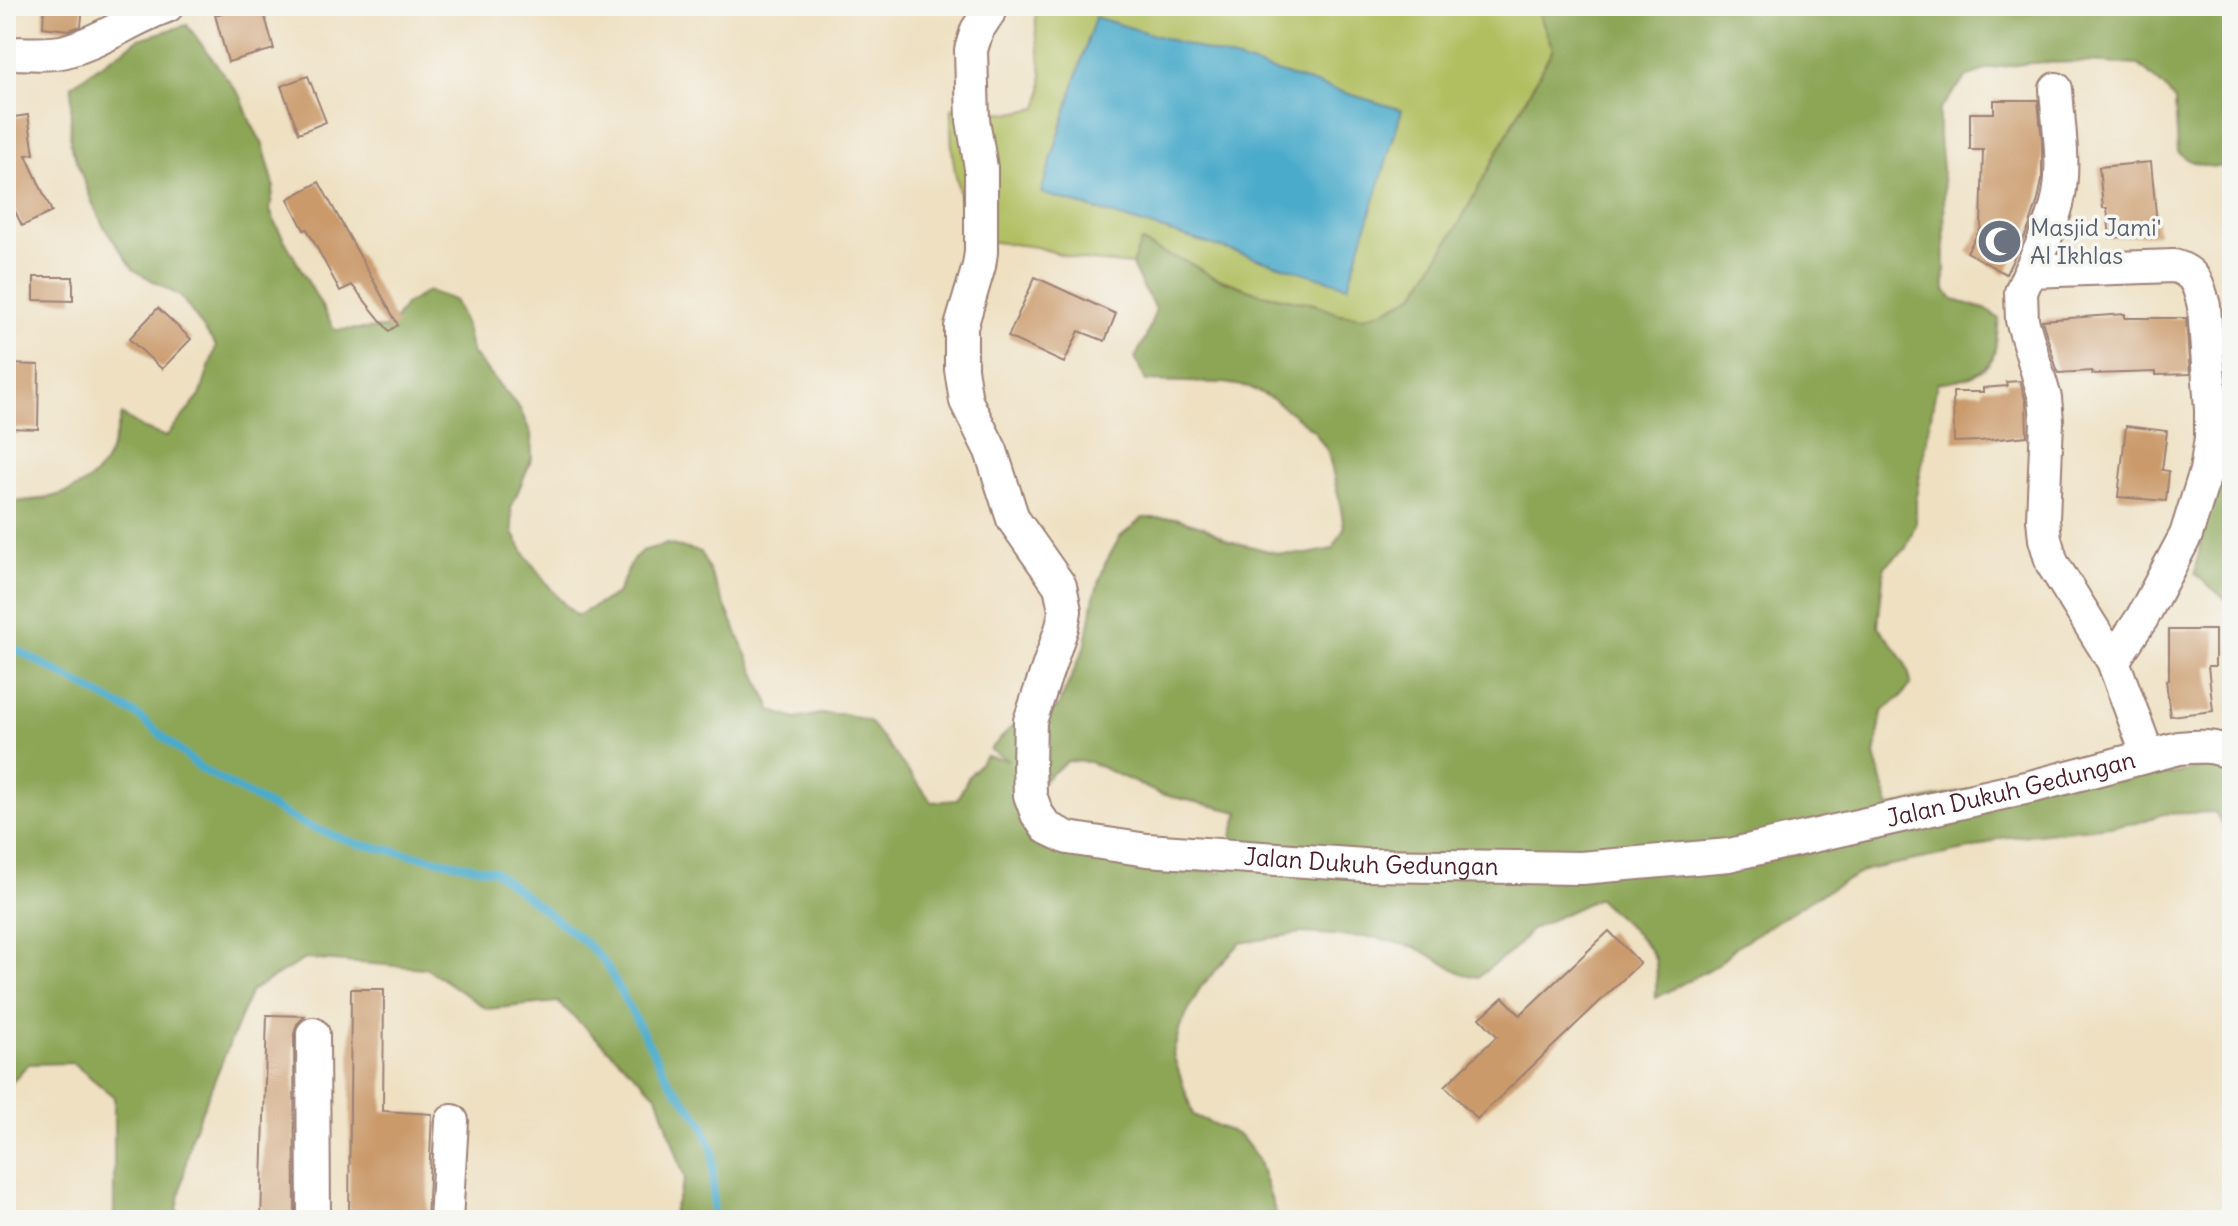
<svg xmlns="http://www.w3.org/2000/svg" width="2238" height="1226" font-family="Delius,sans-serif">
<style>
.green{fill:#b1bf61;stroke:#7e6f46;stroke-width:2}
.forest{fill:#8ca657;stroke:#6b6241;stroke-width:2;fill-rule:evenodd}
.water{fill:#4babca;stroke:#4a657a;stroke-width:2}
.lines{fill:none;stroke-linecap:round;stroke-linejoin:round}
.stream{stroke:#4babca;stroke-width:8}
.building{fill:#ca9a6b}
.minor-casing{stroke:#9c8076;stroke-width:36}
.minor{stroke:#fff;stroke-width:32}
.labels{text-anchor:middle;stroke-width:7;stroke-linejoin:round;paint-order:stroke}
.worship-label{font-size:24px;fill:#5b616d;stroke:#f6f6f2;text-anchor:start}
.street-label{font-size:24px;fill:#4a1f2b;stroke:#f6f6f2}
</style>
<rect width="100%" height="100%" fill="#f6f6f2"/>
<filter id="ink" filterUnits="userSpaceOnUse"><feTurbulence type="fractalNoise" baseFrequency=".0125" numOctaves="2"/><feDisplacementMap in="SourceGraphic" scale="16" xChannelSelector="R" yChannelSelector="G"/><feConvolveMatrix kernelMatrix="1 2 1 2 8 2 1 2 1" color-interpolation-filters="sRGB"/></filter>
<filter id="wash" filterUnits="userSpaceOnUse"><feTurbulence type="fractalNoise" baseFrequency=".006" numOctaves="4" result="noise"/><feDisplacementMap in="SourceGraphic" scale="32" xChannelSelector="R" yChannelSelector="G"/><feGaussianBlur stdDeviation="1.8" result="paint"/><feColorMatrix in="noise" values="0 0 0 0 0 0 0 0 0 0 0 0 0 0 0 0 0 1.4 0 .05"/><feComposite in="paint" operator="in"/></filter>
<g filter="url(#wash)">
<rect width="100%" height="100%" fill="#eee0c1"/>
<path class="green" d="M 1036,6 L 1536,6 L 1553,48 L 1460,222 L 1415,294 L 1388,309 L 1364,318 L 1339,314 L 1314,304 L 1261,294 L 1211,276 L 1189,263 L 1165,254 L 1142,242 L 1132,265 L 1081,260 L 1036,247 L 971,239 C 959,194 948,155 952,108 L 1012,113 L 1038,108 C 1047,85 1040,62 1037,38 C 1035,28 1036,17 1036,6 Z"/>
<g class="forest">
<path d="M 1507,6 L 2232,6 L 2232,166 C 2211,169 2193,166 2178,152 L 2175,101 L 2167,90 L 2139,65 L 2086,62 L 2032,63 L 1991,68 L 1966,77 L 1939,110 L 1939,137 L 1944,189 L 1945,290 L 1954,300 L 1988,310 L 1999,319 C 1997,330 1997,346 1993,357 C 1983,378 1957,380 1937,383 L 1916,497 L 1916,522 L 1906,548 L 1884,567 L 1878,626 C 1892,645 1909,660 1911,684 L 1903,695 L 1882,712 L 1875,755 L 1889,807 L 1980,788 L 2008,775 L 2036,772 L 2172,774 L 2232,762 L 2232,841 L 2215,812 L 2163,814 L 2137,823 L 2001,838 L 1975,848 L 1866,870 L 1817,896 L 1737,946 L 1717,965 L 1656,998 C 1655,986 1659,971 1655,959 C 1650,943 1612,912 1598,898 L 1532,929 L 1513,950 L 1478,977 L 1463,974 L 1417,948 L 1378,938 L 1302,933 L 1240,943 L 1200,988 L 1180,1027 L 1173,1054 L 1193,1115 L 1241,1136 L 1258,1159 L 1278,1220 L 670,1220 L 685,1179 L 657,1095 L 558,1002 L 487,1009 L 426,968 L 305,959 L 251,991 L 191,1137 L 175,1220 L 114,1220 L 114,1097 L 73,1063 L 28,1064 L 6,1089 L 6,502 C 41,501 86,495 105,462 C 112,451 117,428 122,415 L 142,428 L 166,437 L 200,396 L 216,346 L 181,297 L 134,270 L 103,225 L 92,202 L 70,143 L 72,85 L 139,39 L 187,25 L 241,97 L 250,121 L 263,145 L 274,185 L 270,210 L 275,223 L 335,330 L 389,328 L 405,305 L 428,291 L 454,300 L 465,323 L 472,353 L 520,409 L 531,434 L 532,458 L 511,508 L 513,533 L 526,556 L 559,599 L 577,616 L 617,594 L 633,559 L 642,551 L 667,544 L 701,552 L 772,711 L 796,719 L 820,714 L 845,714 L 869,721 L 932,802 L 957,800 L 969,776 L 986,756 L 1008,760 L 990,750 L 1011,727 L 1057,709 L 1086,644 L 1094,597 L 1105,564 L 1120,537 L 1143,518 L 1176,518 L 1204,527 L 1229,541 L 1281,554 L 1307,554 L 1333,549 L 1344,528 L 1340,503 L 1328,452 L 1314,431 L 1273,399 L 1249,387 L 1224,383 L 1146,381 L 1135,358 L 1147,335 L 1156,309 L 1143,288 L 1132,265 L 1141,242 L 1165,254 L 1189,263 L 1211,276 L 1261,294 L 1314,304 L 1339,314 L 1364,317 L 1388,309 L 1415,294 L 1460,222 L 1553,49 L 1536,6 ZM 1067,761 L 1090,762 L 1160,794 L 1239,812 L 1221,873 L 1119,862 L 1070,851 L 1022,799 Z"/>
<path d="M 2232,380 L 2232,612 L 2229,602 L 2195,574 L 2201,542 L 2222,462 Z"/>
</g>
<path class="water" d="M 1095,17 L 1402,110 L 1348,286 L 1041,193 Z"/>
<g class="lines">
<path class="stream" d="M 6,644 L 137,715 L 203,770 L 305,825 L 358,844 L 494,871 L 586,943 L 605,963 L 669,1081 L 702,1122 L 713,1152 L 713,1220"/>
</g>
<g id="blocks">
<g class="building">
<path d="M 44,6 L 83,6 L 81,26 L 69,30 L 43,27 Z"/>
<path d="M 246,6 L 262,6 L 274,49 L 228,62 L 215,15 Z"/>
<path d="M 308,76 L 326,122 L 299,133 L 281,86 Z"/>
<path d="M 1994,100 L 2038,100 L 2042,143 L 2042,180 L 2038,200 L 2029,227 L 2006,274 L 1967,252 L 1981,228 L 1983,150 L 1970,150 L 1970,113 L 1994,113 Z"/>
<path d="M 6,113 L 8,118 L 28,115 L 34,154 L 26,155 L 52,212 L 22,226 L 6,192 Z"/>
<path d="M 2151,162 L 2158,234 L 2110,238 L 2107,208 L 2103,208 L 2099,167 Z"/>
<path d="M 319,182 L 398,325 L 389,331 L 352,285 L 340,291 L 307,229 L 304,230 L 288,199 Z"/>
<path d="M 34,277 L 73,277 L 73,301 L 34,300 Z"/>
<path d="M 1035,277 L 1116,314 L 1105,341 L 1079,331 L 1064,363 L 1008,337 Z"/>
<path d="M 158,308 L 191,339 L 162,369 L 129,339 Z"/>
<path d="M 2125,314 L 2125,318 L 2186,318 L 2190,374 L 2156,375 L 2156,372 L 2092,374 L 2092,371 L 2058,373 L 2042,320 Z"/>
<path d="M 6,364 L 39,365 L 38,429 L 6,428 Z"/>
<path d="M 2020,381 L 2026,402 L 2027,436 L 1980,441 L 1954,442 L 1953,392 L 1983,392 L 1983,388 L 2007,386 L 2006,382 Z"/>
<path d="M 2126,426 L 2167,431 L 2162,470 L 2169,471 L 2166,501 L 2118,497 Z"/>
<path d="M 2169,630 L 2215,630 L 2215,666 L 2208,666 L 2213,711 L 2170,716 L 2166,680 L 2169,680 Z"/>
<path d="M 1609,931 L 1640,963 L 1477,1119 L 1445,1086 L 1497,1036 L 1480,1018 L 1503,997 L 1520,1015 Z"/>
<path d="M 351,989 L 384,989 L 383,1111 L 432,1114 L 427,1220 L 349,1220 Z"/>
<path d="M 267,1015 L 305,1016 L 297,1024 L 294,1034 L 295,1220 L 261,1220 Z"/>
</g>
</g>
</g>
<g filter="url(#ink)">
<use href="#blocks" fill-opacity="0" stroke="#9c8076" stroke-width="2"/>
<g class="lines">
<defs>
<g id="minor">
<path id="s1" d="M 993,6 L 977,30 L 971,50 L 973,120 L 981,168 L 981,252 L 979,266 L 961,327 L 961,369 L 966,401 L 991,451 L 1013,519 L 1060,586 L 1063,600 L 1065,611 L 1062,627 L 1030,721 L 1029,765 L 1030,795 L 1037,814 L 1047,828 L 1068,838 L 1147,850 L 1364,865 L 1581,868 L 1729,855 L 2034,786 L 2179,748 C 2198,746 2215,745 2232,754"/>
<path d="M 6,53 C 26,53 51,56 69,50 C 104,40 133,18 167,6"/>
<path d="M 2030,271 C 2041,247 2054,222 2059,195 C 2065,161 2058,123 2056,89"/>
<path d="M 2113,661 L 2142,618 L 2186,535 L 2206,471 L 2211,438 L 2211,410 L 2204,306 C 2199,286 2196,272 2174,266 L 2030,271 L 2021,292 L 2022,320 L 2045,398 L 2047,421 L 2043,519 L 2045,539 L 2052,563 L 2113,661 L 2148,756"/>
<path d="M 313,1034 L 314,1220"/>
<path d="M 446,1220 L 452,1121"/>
</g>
</defs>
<use href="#minor" class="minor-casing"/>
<use href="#minor" class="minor"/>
</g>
</g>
<defs>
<symbol id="mosque-disc" viewBox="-11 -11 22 22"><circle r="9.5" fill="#6b7280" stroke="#f6f6f2"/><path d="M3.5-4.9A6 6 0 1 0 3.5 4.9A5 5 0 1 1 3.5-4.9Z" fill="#fff"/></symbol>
</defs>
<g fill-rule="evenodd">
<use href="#mosque-disc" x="1974" y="216" width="51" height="51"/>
</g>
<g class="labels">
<g class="worship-label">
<text x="2030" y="236">Masjid Jami'<tspan x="2030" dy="28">Al Ikhlas</tspan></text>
</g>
<g class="street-label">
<text dy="8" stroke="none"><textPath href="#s1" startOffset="1842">Jalan Dukuh Gedungan</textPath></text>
<text dy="8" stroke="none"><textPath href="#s1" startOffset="1194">Jalan Dukuh Gedungan</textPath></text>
</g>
</g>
<rect width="2238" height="1226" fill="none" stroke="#f6f6f2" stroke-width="32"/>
</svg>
